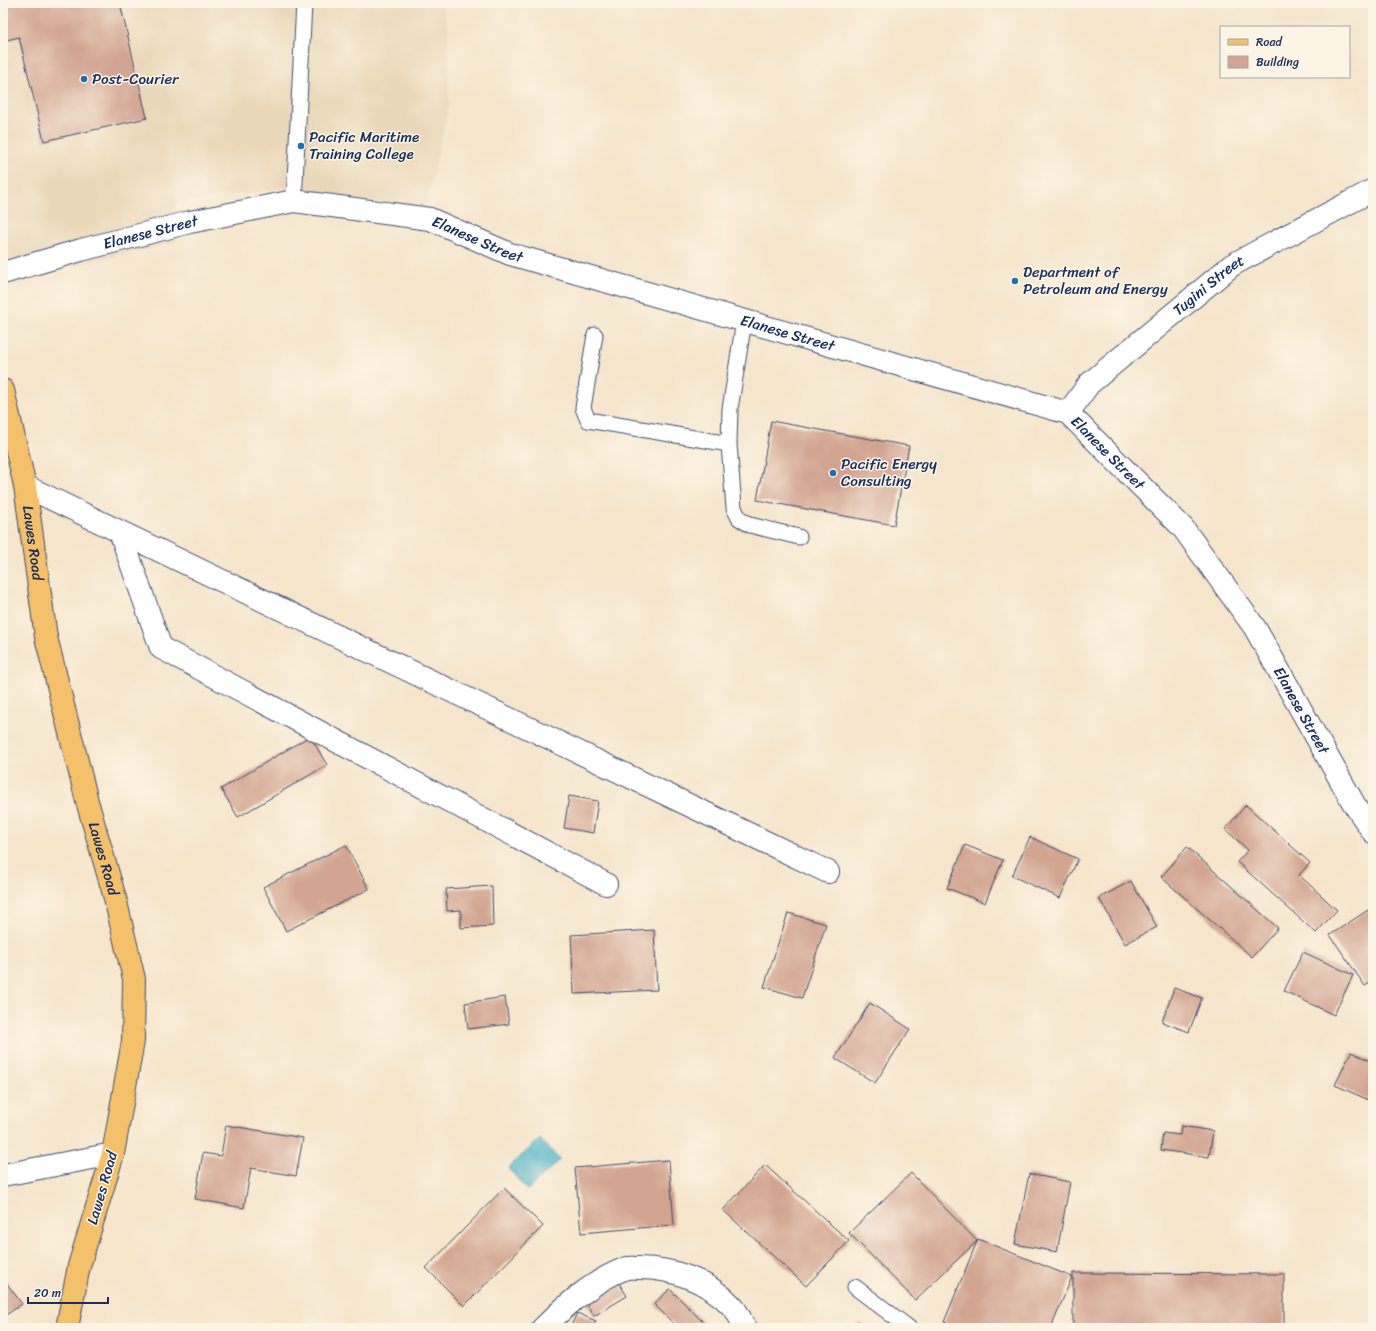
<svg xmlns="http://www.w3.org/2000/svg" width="1376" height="1331" font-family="Sriracha,sans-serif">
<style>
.built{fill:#ebd8ba}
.water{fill:#49b1c8;stroke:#327093}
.building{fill:#d2a491}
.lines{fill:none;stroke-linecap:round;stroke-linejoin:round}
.lane-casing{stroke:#3c4a6e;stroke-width:17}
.street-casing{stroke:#3c4a6e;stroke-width:24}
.primary-casing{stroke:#3c4a6e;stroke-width:24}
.lane{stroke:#fff;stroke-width:15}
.street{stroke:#fff;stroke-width:22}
.primary{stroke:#f4c16b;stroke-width:22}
.poi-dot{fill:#1f6fb2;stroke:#fcf5e5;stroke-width:1.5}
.labels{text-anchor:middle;stroke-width:3;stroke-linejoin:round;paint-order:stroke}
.poi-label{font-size:15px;fill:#1b2f5e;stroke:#fcf5e5;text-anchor:start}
.street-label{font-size:15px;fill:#1b2f5e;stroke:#fcf5e5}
</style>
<rect width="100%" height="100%" fill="#fcf5e5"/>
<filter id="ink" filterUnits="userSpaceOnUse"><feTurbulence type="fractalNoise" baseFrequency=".025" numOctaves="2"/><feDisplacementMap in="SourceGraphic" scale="8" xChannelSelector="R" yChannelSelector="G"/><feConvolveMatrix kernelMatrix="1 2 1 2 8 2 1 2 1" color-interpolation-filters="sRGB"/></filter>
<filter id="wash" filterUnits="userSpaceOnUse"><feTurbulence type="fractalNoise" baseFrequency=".012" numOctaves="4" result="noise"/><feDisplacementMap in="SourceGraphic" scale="16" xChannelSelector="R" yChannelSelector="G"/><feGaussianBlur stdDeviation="0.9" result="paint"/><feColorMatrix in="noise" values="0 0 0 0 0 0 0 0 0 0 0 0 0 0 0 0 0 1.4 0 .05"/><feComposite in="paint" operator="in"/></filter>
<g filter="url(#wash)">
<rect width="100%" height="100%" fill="#f5e5cb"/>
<path class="built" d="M 3,3 L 441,3 L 448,26 L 449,104 L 425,210 L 282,188 L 176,203 L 177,242 L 83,264 L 3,276 Z"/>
<path class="water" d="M 540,1139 L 560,1160 L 527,1190 L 508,1168 Z"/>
<g id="blocks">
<g class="building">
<path d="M 3,3 L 120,3 L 147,118 L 44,141 L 19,37 L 3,41 Z"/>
<path d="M 771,421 L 909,446 L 894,525 L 757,500 Z"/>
<path d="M 310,736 L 327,765 L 238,817 L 221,789 Z"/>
<path d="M 569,796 L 598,801 L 593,833 L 564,828 Z"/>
<path d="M 1246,805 L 1310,863 L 1299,875 L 1337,910 L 1316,933 L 1237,862 L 1248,850 L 1225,829 Z"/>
<path d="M 1030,837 L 1078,859 L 1060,898 L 1012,876 Z"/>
<path d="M 346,845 L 369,889 L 286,931 L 263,887 Z"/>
<path d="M 965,845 L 1003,860 L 985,903 L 947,888 Z"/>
<path d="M 1187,847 L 1278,928 L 1252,957 L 1161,877 Z"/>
<path d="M 1131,881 L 1157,927 L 1125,944 L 1099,898 Z"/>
<path d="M 492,886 L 493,926 L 461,928 L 461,910 L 447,911 L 446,889 Z"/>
<path d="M 1368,910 L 1373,917 L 1373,981 L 1365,986 L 1330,935 Z"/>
<path d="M 788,913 L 826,924 L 802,998 L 764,987 Z"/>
<path d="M 654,930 L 657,990 L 574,994 L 571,935 Z"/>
<path d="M 1303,952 L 1353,975 L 1334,1015 L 1284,991 Z"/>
<path d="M 1174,988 L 1202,998 L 1189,1032 L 1162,1022 Z"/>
<path d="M 505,997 L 509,1024 L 468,1029 L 465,1003 Z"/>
<path d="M 870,1003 L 910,1029 L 875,1083 L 835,1058 Z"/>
<path d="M 1351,1052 L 1373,1062 L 1373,1102 L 1335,1085 Z"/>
<path d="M 226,1125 L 303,1138 L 296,1176 L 251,1168 L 244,1208 L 195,1199 L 203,1153 L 221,1156 Z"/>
<path d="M 1181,1126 L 1213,1131 L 1209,1157 L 1161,1150 L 1163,1133 L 1180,1135 Z"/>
<path d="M 669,1160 L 674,1225 L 581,1233 L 575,1168 Z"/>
<path d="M 765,1165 L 849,1241 L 806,1286 L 723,1210 Z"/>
<path d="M 911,1173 L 977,1241 L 915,1300 L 849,1233 Z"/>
<path d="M 1029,1174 L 1070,1182 L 1057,1252 L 1015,1244 Z"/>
<path d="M 504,1188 L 543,1226 L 464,1306 L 426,1268 Z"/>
<path d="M 978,1239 L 1072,1277 L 1051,1328 L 959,1328 L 944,1322 Z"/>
<path d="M 1073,1273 L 1284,1274 L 1284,1328 L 1073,1328 Z"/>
<path d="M 3,1278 L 22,1304 L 3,1317 Z"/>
<path d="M 617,1280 L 627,1296 L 594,1316 L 584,1300 Z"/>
<path d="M 670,1289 L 709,1328 L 678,1328 L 654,1304 Z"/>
<path d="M 577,1313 L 596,1321 L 593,1328 L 570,1328 Z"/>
<path d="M 860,1322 L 867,1328 L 855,1328 Z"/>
<path d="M 645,1324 L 649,1328 L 641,1328 Z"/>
</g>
</g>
</g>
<g filter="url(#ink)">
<use href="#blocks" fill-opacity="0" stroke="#3c4a6e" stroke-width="1"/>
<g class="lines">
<defs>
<g id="lane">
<path d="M 294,201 L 304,3"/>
<path d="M 744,321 L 730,409 L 729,444 L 734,508 L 739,518 L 750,525 L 799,537"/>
<path d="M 595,335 L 583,408 L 588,420 L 729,444"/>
<path d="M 855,1287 L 909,1328"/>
</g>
<g id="street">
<path id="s1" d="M 3,273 L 81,250 L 190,222 L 294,201 L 430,219 L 510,254 L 1068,413 L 1183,528 L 1255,628 L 1354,804 L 1373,832"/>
<path id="s2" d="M 1068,413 L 1089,384 L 1232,265 L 1373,190"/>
<path d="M 25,486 L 828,872"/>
<path d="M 120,532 L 161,648 L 606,884"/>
<path d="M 3,1175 L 113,1154"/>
<path d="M 543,1328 C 566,1305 593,1281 624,1269 C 628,1267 634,1268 639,1268 C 673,1268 709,1281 733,1307 C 738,1312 741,1321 745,1328"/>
</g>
<g id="primary">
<path id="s3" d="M 3,390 L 25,486 L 46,637 L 87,801 L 115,898 L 134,979 L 133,1041 L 113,1154 L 79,1266 L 67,1328"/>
</g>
</defs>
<use href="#lane" class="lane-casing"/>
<use href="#street" class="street-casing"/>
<use href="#primary" class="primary-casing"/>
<use href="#lane" class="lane"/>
<use href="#street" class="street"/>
<use href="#primary" class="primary"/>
</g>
</g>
<g class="poi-dot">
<circle cx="84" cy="79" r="4"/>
<circle cx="301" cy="146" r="4"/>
<circle cx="1015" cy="281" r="4"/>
<circle cx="833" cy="473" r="4"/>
</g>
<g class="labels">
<g class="poi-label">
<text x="92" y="84">Post-Courier</text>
<text x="309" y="142">Pacific Maritime<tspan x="309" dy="17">Training College</tspan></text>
<text x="1023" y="277">Department of<tspan x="1023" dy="17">Petroleum and Energy</tspan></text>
<text x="841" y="469">Pacific Energy<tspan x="841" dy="17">Consulting</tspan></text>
</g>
<g class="street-label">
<text dy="5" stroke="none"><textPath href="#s1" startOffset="153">Elanese Street</textPath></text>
<text dy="5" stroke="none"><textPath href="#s1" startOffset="489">Elanese Street</textPath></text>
<text dy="5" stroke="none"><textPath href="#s2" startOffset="191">Tugini Street</textPath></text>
<text dy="5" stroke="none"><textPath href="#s1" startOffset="813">Elanese Street</textPath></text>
<text dy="5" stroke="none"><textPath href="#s1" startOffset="1161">Elanese Street</textPath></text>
<text dy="5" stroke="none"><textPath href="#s3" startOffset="156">Lawes Road</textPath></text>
<text dy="5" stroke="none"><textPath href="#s1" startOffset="1485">Elanese Street</textPath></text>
<text dy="5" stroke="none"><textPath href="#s3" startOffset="480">Lawes Road</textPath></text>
<text transform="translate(102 1188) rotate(-74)" y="5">Lawes Road</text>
</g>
</g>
<rect width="1376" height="1331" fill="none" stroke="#fcf5e5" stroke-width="16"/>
<rect x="1220" y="26" width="130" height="52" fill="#fcf5e5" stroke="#a2a6af"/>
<rect x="1228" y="39" width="20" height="6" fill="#f4c16b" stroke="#a2a6af"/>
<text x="1256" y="46" font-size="12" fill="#1b2f5e">Road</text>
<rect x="1228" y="56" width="20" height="12" fill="#d2a491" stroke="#a2a6af"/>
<text x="1256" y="66" font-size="12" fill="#1b2f5e">Building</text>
<path d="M28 1297v6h80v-6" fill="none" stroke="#1b2f5e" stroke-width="2"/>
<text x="34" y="1297" font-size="12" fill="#1b2f5e" stroke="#fcf5e5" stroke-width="3" paint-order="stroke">20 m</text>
</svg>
